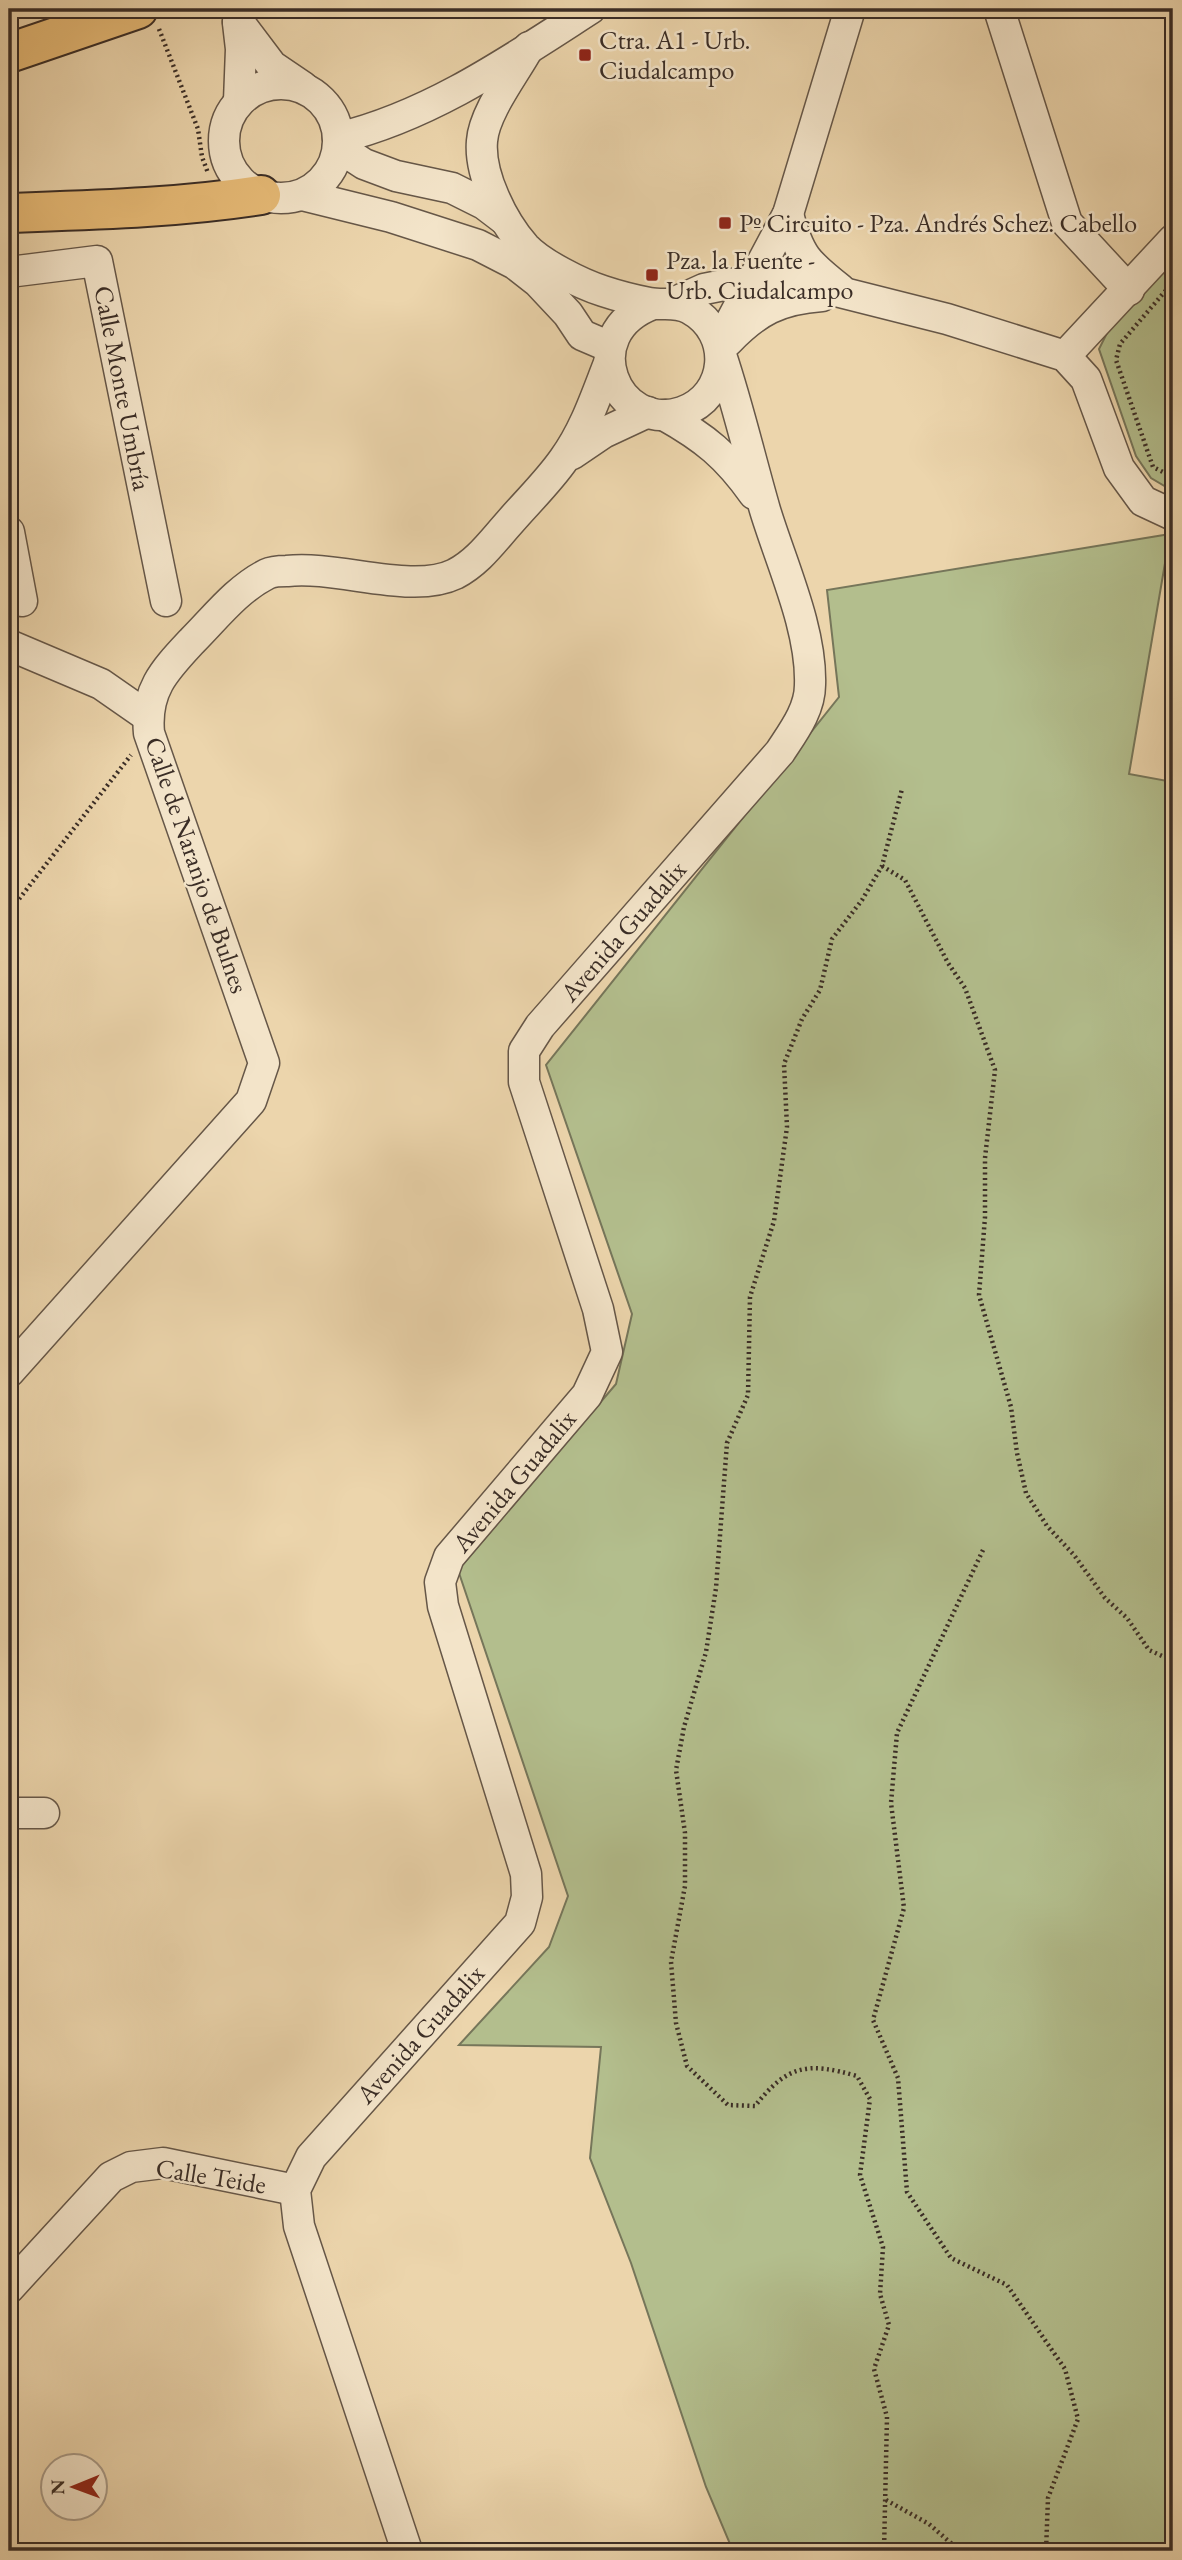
<svg xmlns="http://www.w3.org/2000/svg" width="1182" height="2560" font-family="'EB Garamond',serif">
<style>
.green{fill:#b3be8d;stroke:#76765a;stroke-width:2}
.lines{fill:none;stroke-linecap:round;stroke-linejoin:round}
.minor-casing{stroke:#665748;stroke-width:33}
.highway-casing{stroke:#3a2d26;stroke-width:42}
.path{stroke:#3a2d26;stroke-width:4.5;stroke-dasharray:2 3.5;stroke-linecap:butt}
.minor{stroke:#f3e4c9;stroke-width:30}
.highway{stroke:#e6ba76;stroke-width:38}
.poi-dot{fill:#8f2418;stroke:#f3e4c9;stroke-width:2.5}
.labels{text-anchor:middle;stroke-width:5;stroke-linejoin:round;paint-order:stroke}
.poi-label{font-size:26px;fill:#3a2d26;stroke:#f3e4c9;text-anchor:start}
.street-label{font-size:26px;fill:#3a2d26;stroke:#f3e4c9}
</style>
<rect width="100%" height="100%" fill="#ecd5ac"/>
<filter id="stains"><feTurbulence type="fractalNoise" baseFrequency=".00286" numOctaves="4"/><feColorMatrix values="0 0 0 0 .2 0 0 0 0 .09 0 0 0 0 .02 0 0 0 .5 -.17"/></filter>
<radialGradient id="worn" r=".72"><stop offset=".6" stop-color="#630" stop-opacity="0"/><stop offset="1" stop-color="#630" stop-opacity=".3"/></radialGradient>
<g class="green">
<path d="M 1173,258 L 1173,491 L 1151,478 L 1136,456 L 1099,349 L 1109,329 Z"/>
<path d="M 1170,534 L 1129,774 L 1173,782 L 1173,2551 L 733,2551 L 706,2487 L 631,2263 L 590,2158 L 601,2047 L 459,2045 L 549,1947 L 568,1896 L 458,1570 L 616,1384 L 632,1314 L 546,1065 L 839,697 L 827,590 Z"/>
</g>
<g class="lines">
<defs>
<g id="minor">
<path d="M 999,9 L 1067,223 L 1129,290"/>
<path d="M 238,21 L 272,66 L 303,87"/>
<path d="M 238,23 L 241,49 L 239,101"/>
<path d="M 529,47 C 515,73 484,112 482,141 C 479,175 503,222 525,247 C 541,264 581,284 603,291 C 618,296 634,300 649,303 C 663,306 676,301 690,309 C 734,333 729,396 682,412 C 617,434 573,334 653,304"/>
<circle cx="281" cy="141" r="57"/>
<path d="M 338,138 C 430,116 511,60 590,9"/>
<path d="M 338,147 L 364,164 L 396,176 L 452,188 L 484,204 L 505,220"/>
<path d="M 302,195 L 391,217 L 478,245 L 515,264 L 538,282 L 568,314 L 582,335 L 610,347"/>
<path d="M 788,214 C 799,256 807,263 840,289"/>
<path d="M 9,272 L 97,261 L 166,601"/>
<path d="M 673,303 L 704,289 L 729,284 L 776,282 L 816,286 L 947,319 L 1065,356 L 1086,379 L 1119,468 L 1143,501 L 1173,515"/>
<path d="M 728,341 C 757,311 779,299 822,296"/>
<path d="M 719,344 L 788,214 L 850,9"/>
<path d="M 1065,356 L 1173,240"/>
<path d="M 664,415 C 705,438 727,456 754,494"/>
<path d="M 572,454 L 603,433 L 648,412"/>
<path d="M 9,532 L 22,601"/>
<path d="M 9,645 L 101,684 L 147,716"/>
<path d="M 9,1372 L 251,1101 L 264,1063 L 149,733 C 145,690 165,670 192,641 C 215,618 237,589 267,574 C 273,571 281,571 287,571 C 337,565 412,595 455,574 C 478,562 492,542 509,523 C 527,502 548,482 564,459 C 585,430 596,396 609,363"/>
<path d="M 9,1813 L 44,1813"/>
<path d="M 9,2288 L 111,2177 L 131,2167 L 163,2163 L 295,2190"/>
<path d="M 407,2551 L 299,2226 L 295,2190 L 311,2157 L 520,1923 L 527,1897 L 526,1874 L 443,1606 L 440,1582 L 449,1557 L 587,1395 L 607,1352 L 598,1309 L 524,1082 L 524,1051 L 540,1026 L 780,752 C 793,732 810,710 810,685 C 812,629 781,563 765,510 C 750,458 738,406 721,355"/>
</g>
<g id="highway">
<path d="M 9,53 L 138,9"/>
<path d="M 9,213 C 93,210 178,208 261,195"/>
</g>
</defs>
<use href="#minor" class="minor-casing"/>
<use href="#highway" class="highway-casing"/>
<g class="path">
<path d="M 159,29 L 198,129 L 202,157 L 208,173"/>
<path d="M 1173,282 L 1120,344 L 1116,360 L 1153,467 L 1173,477"/>
<path d="M 882,866 L 905,880 L 948,963 L 965,988 L 995,1070 L 985,1158 L 985,1217 L 979,1295 L 1011,1407 L 1017,1453 L 1026,1493 L 1047,1526 L 1074,1555 L 1105,1598 L 1127,1618 L 1149,1650 L 1173,1661"/>
<path d="M 9,912 L 131,755"/>
<path d="M 983,1550 L 897,1733 L 891,1803 L 904,1908 L 873,2020 L 898,2078 L 907,2192 L 951,2258 L 1007,2285 L 1065,2369 L 1078,2419 L 1048,2498 L 1046,2551"/>
<path d="M 886,2500 L 929,2524 L 960,2551"/>
<path d="M 884,2551 L 887,2417 L 874,2369 L 889,2325 L 880,2294 L 883,2247 L 860,2175 L 870,2099 L 857,2076 C 808,2062 788,2064 755,2106 L 728,2105 L 687,2066 L 676,2023 L 671,1962 L 685,1886 L 685,1833 L 676,1770 L 684,1727 L 706,1652 L 716,1588 L 727,1443 L 748,1395 L 750,1297 L 774,1221 L 787,1127 L 784,1064 L 802,1019 L 820,990 L 832,939 L 862,900 L 882,866 L 902,789"/>
</g>
<use href="#minor" class="minor"/>
<use href="#highway" class="highway"/>
</g>
<g class="poi-dot">
<rect x="578" y="48" width="14" height="14" rx="3.5"/>
<rect x="718" y="216" width="14" height="14" rx="3.5"/>
<rect x="645" y="268" width="14" height="14" rx="3.5"/>
</g>
<g class="labels">
<g class="poi-label">
<text x="599" y="49">Ctra. A1 - Urb.<tspan x="599" dy="30">Ciudalcampo</tspan></text>
<text x="739" y="232">Pº Circuito - Pza. Andrés Schez. Cabello</text>
<text x="666" y="269">Pza. la Fuente -<tspan x="666" dy="30">Urb. Ciudalcampo</tspan></text>
</g>
<g class="street-label">
<text transform="translate(123 388) rotate(79)" y="9">Calle Monte Umbría</text>
<text transform="translate(197 865) rotate(71)" y="9">Calle de Naranjo de Bulnes</text>
<text transform="translate(623 931) rotate(-49)" y="9">Avenida Guadalix</text>
<text transform="translate(514 1481) rotate(-50)" y="9">Avenida Guadalix</text>
<text transform="translate(420 2034) rotate(-48)" y="9">Avenida Guadalix</text>
<text transform="translate(211 2176) rotate(9)" y="9">Calle Teide</text>
</g>
</g>
<rect width="1182" height="2560" fill="none" stroke="#ecd5ac" stroke-width="35"/>
<rect x="10" y="10" width="1161" height="2539" fill="none" stroke="#3a2d26" stroke-width="3.5"/>
<rect x="18" y="18" width="1147" height="2525" fill="none" stroke="#3a2d26" stroke-width="2"/>
<g transform="translate(74 2487) rotate(269)"><circle r="33" fill="#f3e4c9" stroke="#a99b88" stroke-width="2"/>
<path d="M0-5L12 26L0 18L-12 26Z" fill="#8f2418"/>
<text y="-10" font-size="19" font-weight="bold" text-anchor="middle" fill="#3a2d26">N</text>
</g>
<rect width="100%" height="100%" filter="url(#stains)"/>
<rect width="100%" height="100%" fill="url(#worn)"/>
</svg>
